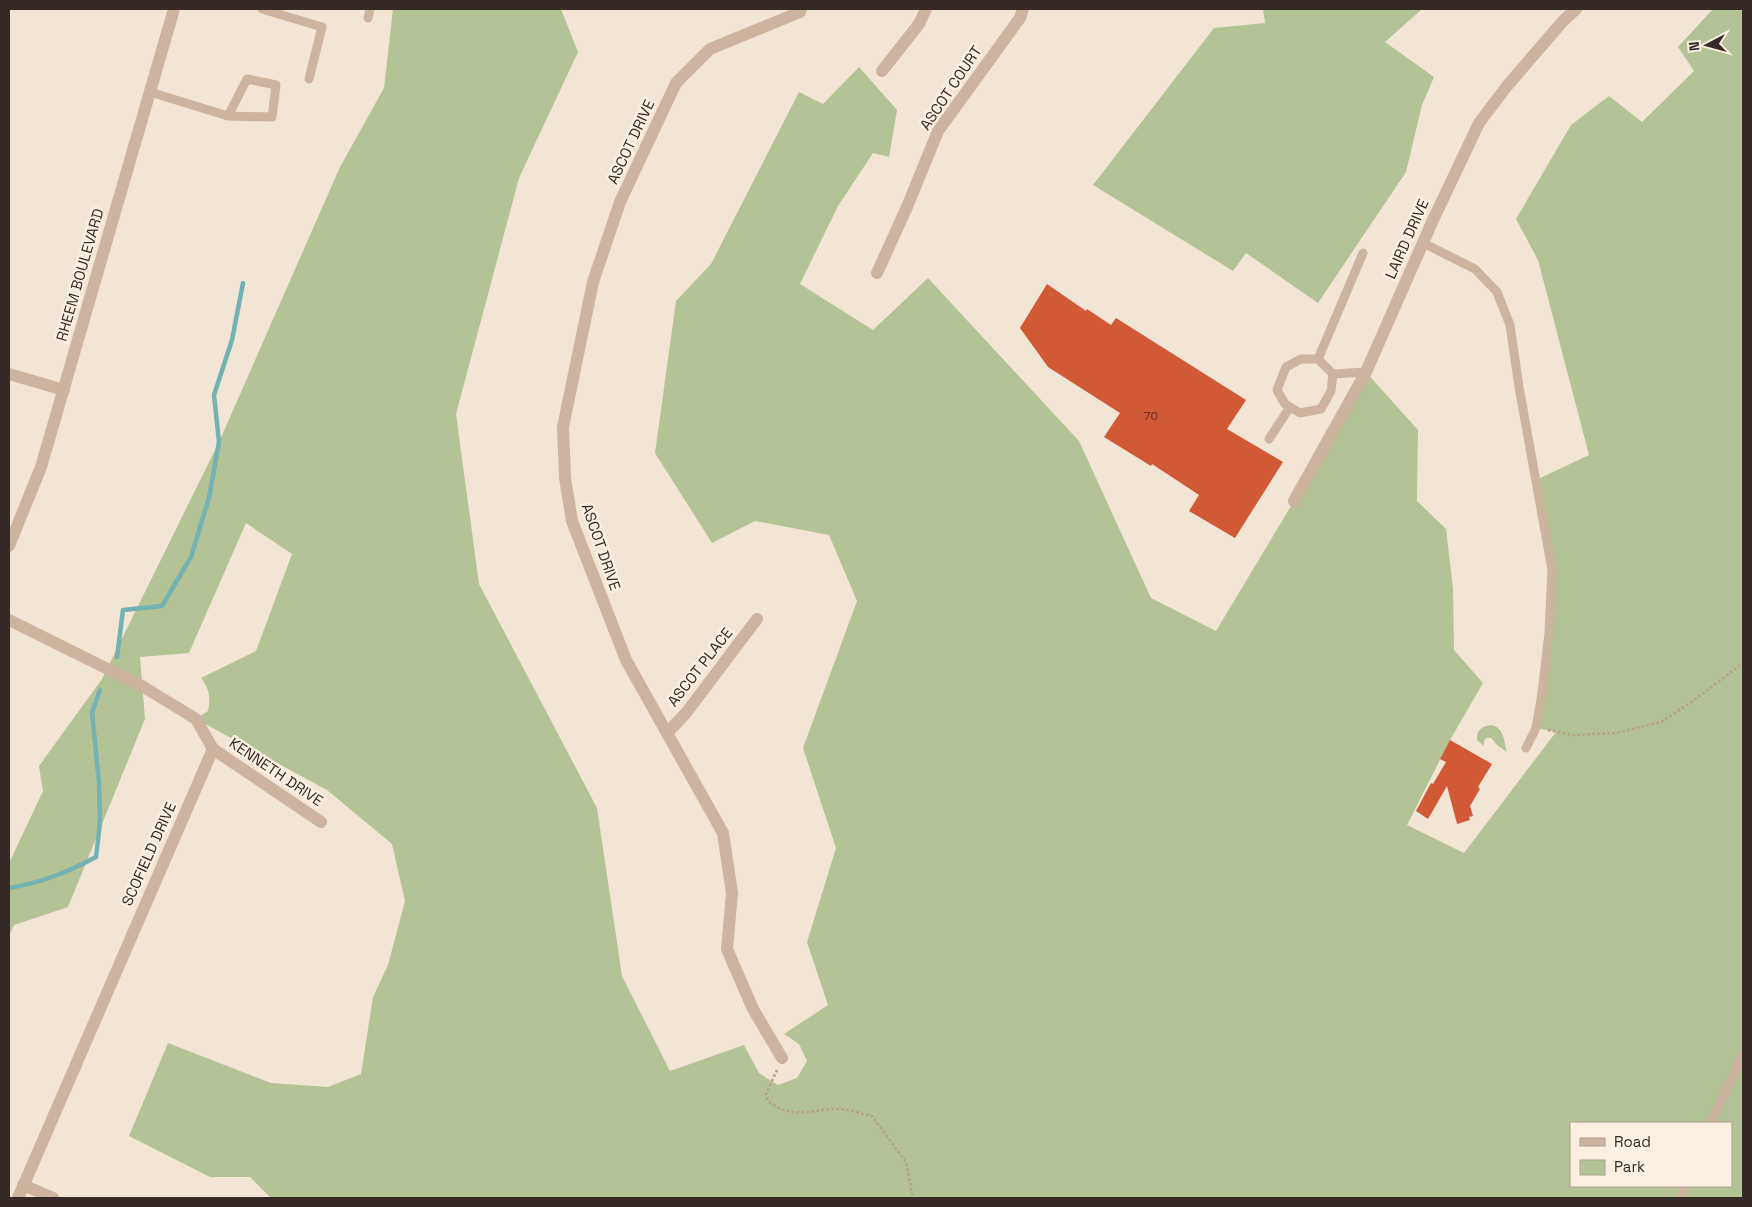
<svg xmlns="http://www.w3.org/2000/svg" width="1752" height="1207" font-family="'Space Grotesk',sans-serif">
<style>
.green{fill:#b4c395;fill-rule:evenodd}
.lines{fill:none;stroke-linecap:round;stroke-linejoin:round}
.stream{stroke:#73b1b2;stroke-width:4.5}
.building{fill:#d15936}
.path{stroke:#b89e8b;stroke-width:2.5;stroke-dasharray:2.5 2.5;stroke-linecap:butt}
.service{stroke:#ccb4a1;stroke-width:9}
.minor{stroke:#ccb4a1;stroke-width:12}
.tertiary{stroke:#ccb4a1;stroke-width:12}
.labels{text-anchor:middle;stroke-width:5;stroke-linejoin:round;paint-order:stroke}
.number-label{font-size:12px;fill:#5c3629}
.street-label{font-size:15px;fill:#352a25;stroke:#fbefe2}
</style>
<rect width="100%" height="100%" fill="#f3e5d6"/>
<g class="green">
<path d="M 393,9 L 561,9 L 578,52 L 519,178 L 456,414 L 479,584 L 597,808 L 622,976 L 670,1071 L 744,1045 L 759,1073 L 778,1085 L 797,1078 L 807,1061 L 799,1044 L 784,1034 L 828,1005 L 807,942 L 836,848 L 803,748 L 857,601 L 829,535 L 755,521 L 712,543 L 655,453 L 676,301 L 711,264 L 799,92 L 823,104 L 859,67 L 897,110 L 889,157 L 873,153 L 838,206 L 800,284 L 873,330 L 928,278 L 1079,441 L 1151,598 L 1216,631 L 1294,501 L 1366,372 L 1418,430 L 1417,501 L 1446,529 L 1453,588 L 1454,650 L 1483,683 L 1450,740 L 1407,825 L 1464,853 L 1556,732 L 1536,728 L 1552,570 L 1536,480 L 1589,455 L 1538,260 L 1516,219 L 1571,125 L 1609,96 L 1642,122 L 1694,71 L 1678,47 L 1713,9 L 1743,9 L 1743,1198 L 271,1198 L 250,1177 L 210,1177 L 129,1136 L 168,1043 L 271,1083 L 328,1087 L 361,1074 L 373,997 L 388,965 L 405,901 L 392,844 L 327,790 L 196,719 L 208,711 C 211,697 209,689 201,678 L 256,651 L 292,554 L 246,523 L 189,653 L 140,657 L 145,719 L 68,907 L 14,925 L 9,936 L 9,861 L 11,859 L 43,791 L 39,766 L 102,679 L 219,442 L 340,167 L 384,88 ZM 1571,1123 L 1731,1123 L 1731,1186 L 1571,1186 Z"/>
<path d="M 1263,9 L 1422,9 L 1385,42 L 1434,77 L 1422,105 L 1406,172 L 1318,303 L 1246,253 L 1233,271 L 1093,185 L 1214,28 L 1265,23 Z"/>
<path d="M 1492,725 C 1504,728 1504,741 1507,752 L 1498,746 L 1491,738 L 1486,738 L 1484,741 L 1484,746 L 1477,740 C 1476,730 1482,726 1492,725 Z"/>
</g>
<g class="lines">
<g class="stream">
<path d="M 117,657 L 123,610 L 162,606 L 191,557 L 209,498 L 219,442 L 214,395 L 232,340 L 243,283"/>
<path d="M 9,888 C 43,882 66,873 96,857 L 100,823 L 99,782 L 92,713 L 100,690"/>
</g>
</g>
<g class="building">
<path d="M 1047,284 L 1086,311 L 1087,309 L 1111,325 L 1116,318 L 1246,400 L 1227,429 L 1283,462 L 1235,538 L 1189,511 L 1199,495 L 1152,464 L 1151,466 L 1104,437 L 1120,413 L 1048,367 L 1020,328 Z"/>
<path d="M 1450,740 L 1492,764 L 1478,787 L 1480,789 L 1470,806 L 1473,816 L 1469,817 L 1470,820 L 1457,824 L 1447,786 L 1428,819 L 1416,811 L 1431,783 L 1433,784 L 1446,762 L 1440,759 Z"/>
</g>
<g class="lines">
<g class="path">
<path d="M 1548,730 L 1573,735 L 1616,733 L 1661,722 L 1693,701 L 1743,663"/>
<path d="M 777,1070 L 766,1094 L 768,1101 C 792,1121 814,1108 841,1109 C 851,1110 862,1114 872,1116 L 906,1162 L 913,1198"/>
</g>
<g class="service">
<path d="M 262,9 L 322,27 L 309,79"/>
<path d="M 368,18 L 370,9"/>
<path d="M 150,92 L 228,116 L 272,117 L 276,85 L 247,79 L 228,116"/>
<path d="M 1423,243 L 1475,269 L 1497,292 L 1510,325 L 1519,387 L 1552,570 L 1549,633 L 1542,693 L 1536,728 L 1526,748"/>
<path d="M 1301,359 L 1318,359 L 1333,374 L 1331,391 L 1321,409 L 1300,413 L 1285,404 L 1277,390 L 1286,367 Z"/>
<path d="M 1318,359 L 1363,253"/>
<path d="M 1333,374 L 1366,372"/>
<path d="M 1269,439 L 1290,407"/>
<path d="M 1711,1123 L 1743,1054"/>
<path d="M 1681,1198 L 1685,1186"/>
</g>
<g class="minor">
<path d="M 882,71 L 919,24 L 926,9"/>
<path d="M 877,273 L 907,207 L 938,131 L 1020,18 L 1023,9"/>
<path d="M 9,374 L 64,390"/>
<path d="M 1294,501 L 1366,372 L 1433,220 L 1479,123 L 1507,86 L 1563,21 L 1576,9"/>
<path d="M 9,620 L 142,686 L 196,719 L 213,749 L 321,822"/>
<path d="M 667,733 L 686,713 L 757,619"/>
<path d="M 782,1058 L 753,1009 L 727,949 L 732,893 L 723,833 L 626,660 L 572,521 L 565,478 L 563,427 L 593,282 L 620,202 L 676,83 L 710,49 L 800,12 L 801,9"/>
<path d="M 23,1185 L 53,1198"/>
<path d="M 18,1198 L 213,749"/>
</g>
<path class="tertiary" d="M 9,546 L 41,467 L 174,9"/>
</g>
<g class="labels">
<g class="number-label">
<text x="1151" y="420">70</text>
</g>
<g class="street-label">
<text transform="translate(951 88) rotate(-56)" y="5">ASCOT COURT</text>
<text transform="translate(631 142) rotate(-65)" y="5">ASCOT DRIVE</text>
<text transform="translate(1407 239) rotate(-66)" y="5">LAIRD DRIVE</text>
<text transform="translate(80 275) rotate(-74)" y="5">RHEEM BOULEVARD</text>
<text transform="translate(601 547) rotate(71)" y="5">ASCOT DRIVE</text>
<text transform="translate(700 667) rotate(-52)" y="5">ASCOT PLACE</text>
<text transform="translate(276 772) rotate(34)" y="5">KENNETH DRIVE</text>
<text transform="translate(149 854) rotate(-66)" y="5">SCOFIELD DRIVE</text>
</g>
</g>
<rect width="1752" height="1207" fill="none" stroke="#352a25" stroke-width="20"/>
<rect x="1570" y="1122" width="162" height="65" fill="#fbefe2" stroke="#aca096"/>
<rect x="1580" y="1138" width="25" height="8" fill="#ccb4a1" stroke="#aca096"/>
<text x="1614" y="1147" font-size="15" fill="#352a25">Road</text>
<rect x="1580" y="1160" width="25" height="15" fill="#b4c395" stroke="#aca096"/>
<text x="1614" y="1172" font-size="15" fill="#352a25">Park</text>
<g transform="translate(1707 45) rotate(264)" stroke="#fbefe2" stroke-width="4" paint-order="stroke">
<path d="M0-4L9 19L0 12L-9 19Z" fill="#352a25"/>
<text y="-8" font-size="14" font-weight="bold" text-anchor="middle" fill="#352a25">N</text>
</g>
</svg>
